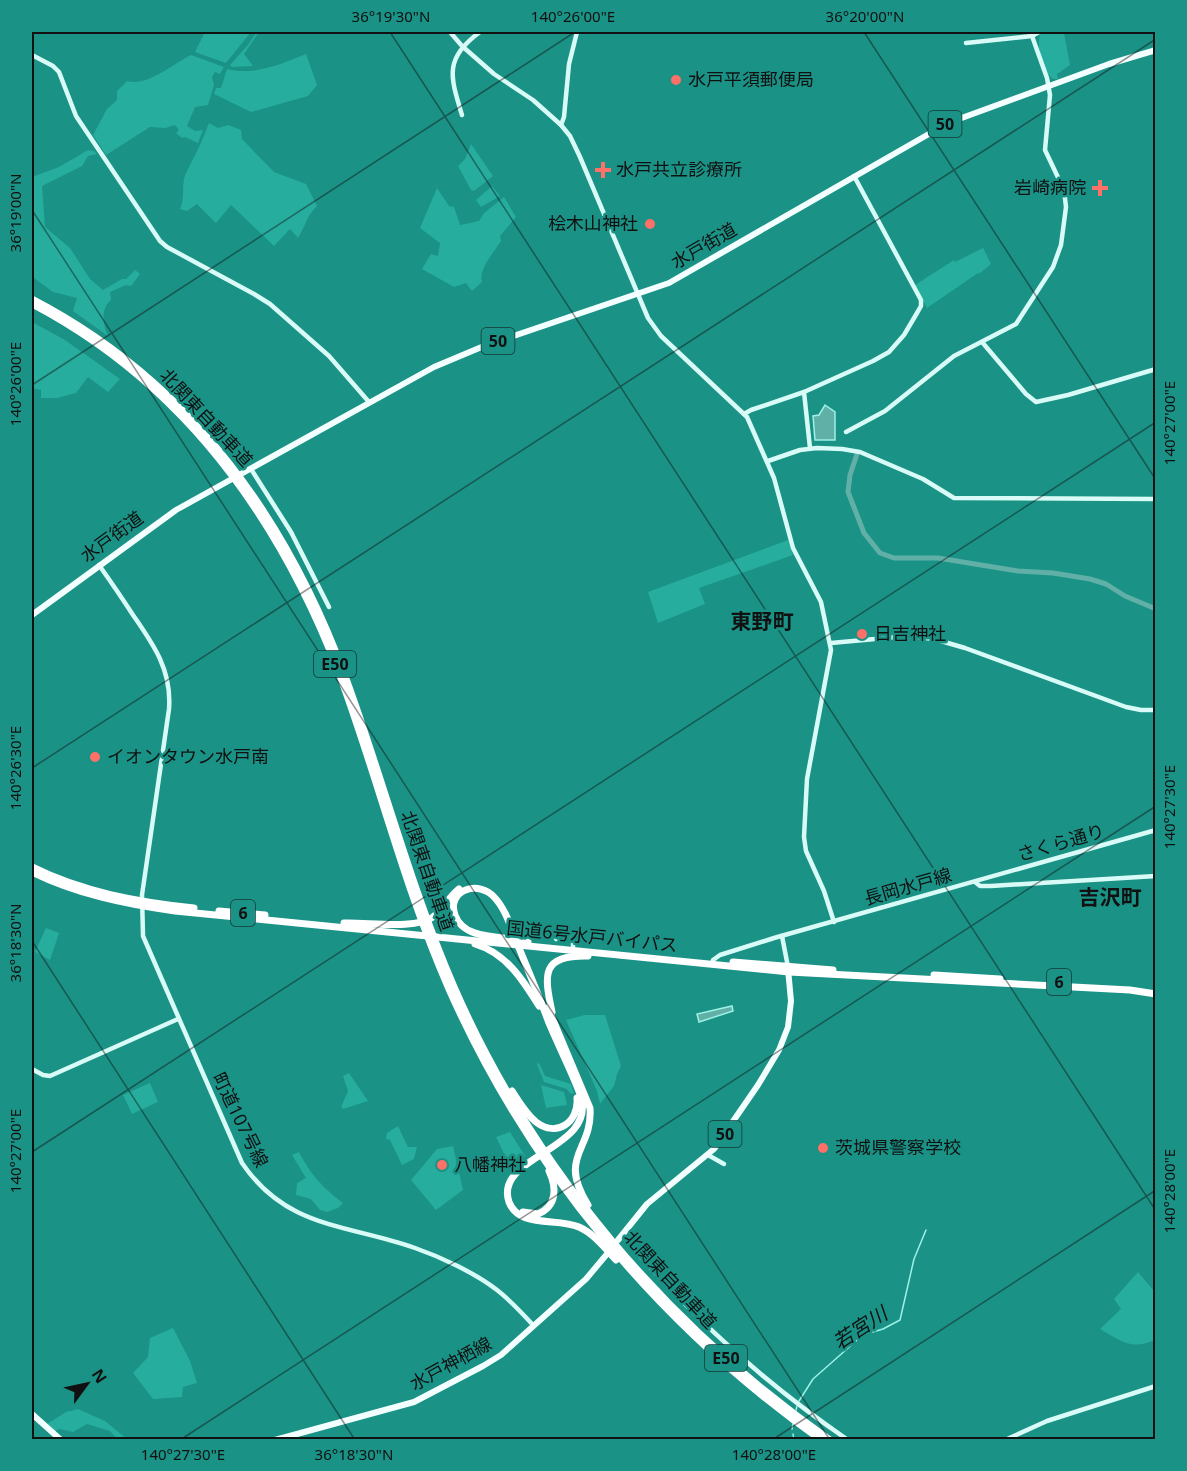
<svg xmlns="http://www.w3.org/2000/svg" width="1187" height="1471" font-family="'Noto Sans','Noto Sans JP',sans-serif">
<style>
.green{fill:#26ad9e}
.water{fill:#61b0a8;stroke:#9df1e7;stroke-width:1.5}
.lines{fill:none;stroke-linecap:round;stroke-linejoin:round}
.stream{stroke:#9df1e7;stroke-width:1.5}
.river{stroke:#61b0a8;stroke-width:5}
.secondary{stroke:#d8fbf7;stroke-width:4.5}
.primary{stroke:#f2fffe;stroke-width:6}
.highway{stroke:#fff;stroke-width:7}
.ticks{fill:none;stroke:#111;stroke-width:1.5;stroke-opacity:0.45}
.poi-dot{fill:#ff7068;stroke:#1a9286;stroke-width:2}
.labels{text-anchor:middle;stroke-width:5;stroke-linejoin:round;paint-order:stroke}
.shield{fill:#1a9286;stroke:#143834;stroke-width:1.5}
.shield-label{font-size:16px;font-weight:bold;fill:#111}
.poi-label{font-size:18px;fill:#111;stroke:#1a9286;text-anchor:start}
.street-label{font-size:18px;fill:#111;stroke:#1a9286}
.water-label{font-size:20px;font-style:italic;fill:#111;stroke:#1a9286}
.quarter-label{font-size:21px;font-weight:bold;fill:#111;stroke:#1a9286}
.neatline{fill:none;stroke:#111;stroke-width:2}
.ticks-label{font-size:15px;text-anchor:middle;fill:#111}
</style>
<rect width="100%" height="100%" fill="#1a9286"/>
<g class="green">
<path d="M 205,32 L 251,32 L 226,63 L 195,52 Z"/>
<path d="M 257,32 L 259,32 L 244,54 L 253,66 L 232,67 L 230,65 L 247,46 Z"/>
<path d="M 1041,32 L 1064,33 L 1070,65 L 1057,74 L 1058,79 L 1053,79 C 1042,71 1035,44 1041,32 Z"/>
<path d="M 306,54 L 317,85 L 308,96 L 251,112 L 214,94 L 216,88 L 221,88 L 227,69 C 254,76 281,64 306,54 Z"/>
<path d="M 191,55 L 224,67 L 220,74 L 215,72 L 212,77 L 214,85 L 208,105 L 195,107 L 187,126 L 195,131 L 203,130 L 198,143 L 185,137 L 182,138 L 176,133 L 179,130 L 175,125 L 165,128 L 150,127 L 106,155 L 93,135 L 107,109 L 117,100 L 117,91 L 127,81 C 147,87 173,64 191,55 Z"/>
<path d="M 209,123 L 218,128 L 228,125 L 241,130 L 242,139 L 274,172 L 306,184 L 317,206 C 306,217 306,225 298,238 L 290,229 L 274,246 L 231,205 L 216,223 L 197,204 L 187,211 L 180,209 C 186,197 180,184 187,171 C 195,155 203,140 209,123 Z"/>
<path d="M 471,144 L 493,176 L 474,191 L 471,190 L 458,166 L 465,159 Z"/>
<path d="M 88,150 L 94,151 L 97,154 L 88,156 L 82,166 L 42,186 L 45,227 L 70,248 L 90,279 L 103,290 L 122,279 L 126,279 L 135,270 L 140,274 L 131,286 L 126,285 L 110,292 L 111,300 C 100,309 103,325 108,336 L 73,311 L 77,298 L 53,292 L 34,278 L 32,282 L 32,177 L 59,167 Z"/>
<path d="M 492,186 L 500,196 L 481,207 L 476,200 Z"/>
<path d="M 437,188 L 449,206 L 454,207 L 460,225 L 479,221 L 484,213 L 504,197 L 516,217 L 500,236 L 501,241 C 494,252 478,270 482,282 L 472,291 L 466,283 L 454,287 L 422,269 L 431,254 L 438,256 L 440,243 L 420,228 Z"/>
<path d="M 983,248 L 991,264 L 979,274 L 978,273 L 927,308 L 915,285 L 954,260 L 955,262 Z"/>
<path d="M 32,322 L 65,340 L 120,379 L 108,392 L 88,377 L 76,393 L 57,398 L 41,398 L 41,390 L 32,388 Z"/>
<path d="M 788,540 L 793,555 L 699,588 L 705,604 L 658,623 L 648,592 Z"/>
<path d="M 46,928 L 59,933 L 50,960 L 35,952 Z"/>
<path d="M 585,1015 L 605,1015 L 621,1066 L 617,1074 L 614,1086 L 600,1104 L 597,1091 L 566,1020 Z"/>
<path d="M 539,1063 L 545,1076 L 571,1084 L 574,1094 L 570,1093 L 567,1089 L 544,1082 L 537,1064 Z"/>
<path d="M 349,1073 L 368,1101 L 343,1109 L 341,1107 L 348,1091 L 343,1076 Z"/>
<path d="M 150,1083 L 158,1102 L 132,1114 L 123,1095 Z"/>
<path d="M 541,1085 L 564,1092 L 567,1105 L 546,1108 Z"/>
<path d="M 398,1126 L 408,1147 L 417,1147 L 414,1159 L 402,1165 L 390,1140 L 386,1139 L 387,1133 Z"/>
<path d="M 510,1132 L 525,1156 L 511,1168 L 496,1137 Z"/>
<path d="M 453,1146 L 463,1190 L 436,1210 L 411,1180 L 437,1149 Z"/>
<path d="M 299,1152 C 311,1175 322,1187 343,1203 L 338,1208 L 327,1212 L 320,1210 L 311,1199 L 296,1195 L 297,1183 L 306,1178 L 292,1155 Z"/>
<path d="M 1138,1272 L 1155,1292 L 1155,1340 C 1131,1350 1122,1342 1100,1329 L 1121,1309 L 1114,1299 Z"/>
<path d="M 173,1328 L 190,1361 L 197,1383 L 183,1387 L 182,1397 L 153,1399 L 133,1373 L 148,1357 L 150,1338 Z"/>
<path d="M 78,1409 L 105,1421 L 127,1439 L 117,1439 L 110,1431 L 87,1424 L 73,1432 L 60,1429 L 55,1431 L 47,1424 L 66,1412 Z"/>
</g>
<g class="water">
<path d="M 825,405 L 835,412 L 835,440 L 815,440 L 813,416 L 819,415 Z"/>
<path d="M 732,1006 L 733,1011 L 699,1022 L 697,1014 Z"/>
</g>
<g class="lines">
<g class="stream">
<path d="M 799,1401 L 813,1379 L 856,1341 L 866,1334 L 883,1329 L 900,1320 L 914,1259 L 926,1230"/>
<path d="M 796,1410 L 797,1406"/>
<path d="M 792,1429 L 793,1424"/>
<path d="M 793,1434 L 794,1440"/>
</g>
<path class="river" d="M 857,454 L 850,475 L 848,492 L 864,533 L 880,553 L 894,558 L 938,558 L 1018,571 L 1053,573 L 1090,579 L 1106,584 L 1125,596 L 1156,609"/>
<g class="secondary">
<path d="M 450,32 L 462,46 L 494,74 L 533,100 L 561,125 L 570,136 L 580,157 L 648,318 L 661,336 L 747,417 L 774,478 L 793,548 L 821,602 L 831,650 L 807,779 L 804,837 L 806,851 L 824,891 L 834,922"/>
<path d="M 966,43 L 1032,36 L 1039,32"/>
<path d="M 32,55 L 53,66 L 59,72 L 76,116 L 160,241 L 167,247 L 254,294 L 270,304 L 329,356 L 369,402"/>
<path d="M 462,115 C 450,76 444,58 480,32"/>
<path d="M 561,125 L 564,117 L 569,64 L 577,32"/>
<path d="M 982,342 L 1026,394 L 1036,402 L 1068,395 L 1156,369"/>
<path d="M 744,414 L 751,410 L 804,392"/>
<path d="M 846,432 L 885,411 L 954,356 L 1016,324 L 1053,267 L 1061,245 L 1066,207 L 1064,190 L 1045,150 L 1050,95 L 1047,78 L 1032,36"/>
<path d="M 810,448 L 804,392 L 873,361 L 889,352 L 904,335 L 917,313 L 921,306 L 921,300 L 854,176"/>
<path d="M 768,461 L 800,450 L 817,448 L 842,449 L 860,452 L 923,479 L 954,498 L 1156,499"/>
<path d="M 251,469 L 291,532 L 329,607"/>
<path d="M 99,565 C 111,582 122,598 133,615 C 154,645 172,671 169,709 L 142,895 L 143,936 L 242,1163 C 287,1229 347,1224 415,1248 C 441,1257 475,1273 497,1290 C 510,1300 522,1313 533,1325"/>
<path d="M 831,643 L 908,636 L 934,639 L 965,648 L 1126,707 L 1141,710 L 1156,710"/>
<path d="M 975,882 L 980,886 L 991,886 L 1156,876"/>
<path d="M 782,936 L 788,967"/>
<path d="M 556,939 L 564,933 L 569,934 L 573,938 L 573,950"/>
<path d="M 712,964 L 713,960 L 720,955 L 774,938 L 1156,830"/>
<path d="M 32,1069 L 43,1075 L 50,1076 L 178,1019"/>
<path d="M 708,1155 L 724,1164"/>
<path d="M 622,1235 C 688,1314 763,1382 848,1440"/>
<path d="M 1005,1440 L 1047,1421 L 1156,1386"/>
</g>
<g class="primary">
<path d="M 32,615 L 176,510 L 434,367 L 484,346 L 669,283 L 948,123 L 1109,64 L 1156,50"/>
<path d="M 618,1240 L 647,1204 L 714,1149 L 758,1085 L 779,1050 L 788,1027 L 791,1001 L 788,969"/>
<path d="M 32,1414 L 61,1440"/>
<path d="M 275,1440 L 414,1402 L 483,1366 L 501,1355 L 586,1279 L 607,1254"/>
</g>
<g class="highway">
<path d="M 32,299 C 188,380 285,514 345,676 C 383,779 410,886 454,987 C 534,1170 667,1326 830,1440"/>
<path d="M 32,304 C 183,383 279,517 339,673 C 378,778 404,887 449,989 C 529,1170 660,1326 821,1440"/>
<path d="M 32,867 C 82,892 137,902 194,908"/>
<path d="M 32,872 C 77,894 125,904 175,911 L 789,972 L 1130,990 L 1156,994"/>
<path d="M 219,911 L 265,915"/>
<path d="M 344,923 C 368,922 415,930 433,917 C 443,909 449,897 459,889"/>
<path d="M 528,942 C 507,935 464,942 455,915 C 446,890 479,879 495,898 C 506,910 511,928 517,943 C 528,970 539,996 549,1023 C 559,1047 571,1070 580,1094 C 600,1150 493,1155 509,1202 C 519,1229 558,1217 579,1227 C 593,1233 605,1248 616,1260"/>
<path d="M 475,944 C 506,953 523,980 539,1006"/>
<path d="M 733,962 L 833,970"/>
<path d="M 934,975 L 1000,979"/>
<path d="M 548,1008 L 590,1108 C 593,1151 557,1155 588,1205"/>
<path d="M 552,1012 C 544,974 541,955 588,956"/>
<path d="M 512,1091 C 519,1102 526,1114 536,1122 C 557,1138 579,1122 577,1098"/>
<path d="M 523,1212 L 538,1214 C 557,1206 557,1188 549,1171"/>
</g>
</g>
<path class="ticks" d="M 390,32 L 1156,1211M 864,32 L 1156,480M 32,210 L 830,1440M 32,385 L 575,32M 32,768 L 1156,39M 32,941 L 355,1440M 32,1152 L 1156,422M 180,1440 L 1156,806M 772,1440 L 1156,1190"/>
<g class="poi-dot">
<circle cx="676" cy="80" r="6"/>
<path d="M600 161h6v6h6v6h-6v6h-6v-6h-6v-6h6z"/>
<path d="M1097 179h6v6h6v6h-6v6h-6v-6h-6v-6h6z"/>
<circle cx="650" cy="224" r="6"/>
<circle cx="862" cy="634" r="6"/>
<circle cx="95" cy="757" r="6"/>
<circle cx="823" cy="1148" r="6"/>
<circle cx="442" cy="1165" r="6"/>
</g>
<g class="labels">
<g class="shield">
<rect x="928.5" y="111" width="33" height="26" rx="4.5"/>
<rect x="481.5" y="328" width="33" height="26" rx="4.5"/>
<rect x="314" y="651" width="42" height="26" rx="4.5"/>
<rect x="231" y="900" width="24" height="26" rx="4.5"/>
<rect x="1047" y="969" width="24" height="26" rx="4.5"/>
<rect x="708.5" y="1121" width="33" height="26" rx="4.5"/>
<rect x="705" y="1345" width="42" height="26" rx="4.5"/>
</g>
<g class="shield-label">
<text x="945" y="130">50</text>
<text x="498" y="347">50</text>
<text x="335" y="670">E50</text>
<text x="243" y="919">6</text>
<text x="1059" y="988">6</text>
<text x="725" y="1140">50</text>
<text x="726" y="1364">E50</text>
</g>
<g class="poi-label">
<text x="688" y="86">水戸平須郵便局</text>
<text x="616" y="176">水戸共立診療所</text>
<text x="1086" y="194" text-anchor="end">岩崎病院</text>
<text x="638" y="230" text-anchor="end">桧木山神社</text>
<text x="874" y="640">日吉神社</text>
<text x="107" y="763">イオンタウン水戸南</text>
<text x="835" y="1154">茨城県警察学校</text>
<text x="454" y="1171">八幡神社</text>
</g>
<g class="street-label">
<text transform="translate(704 246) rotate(-30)" y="6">水戸街道</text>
<text transform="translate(206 418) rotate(47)" y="6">北関東自動車道</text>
<text transform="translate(112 537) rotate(-36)" y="6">水戸街道</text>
<text transform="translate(1061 843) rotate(-16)" y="6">さくら通り</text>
<text transform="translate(427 871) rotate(71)" y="6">北関東自動車道</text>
<text transform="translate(908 887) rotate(-16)" y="6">長岡水戸線</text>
<text transform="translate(592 937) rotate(6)" y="6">国道6号水戸バイパス</text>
<text transform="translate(240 1120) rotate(64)" y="6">町道107号線</text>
<text transform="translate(670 1280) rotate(47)" y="6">北関東自動車道</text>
<text transform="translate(451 1364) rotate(-29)" y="6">水戸神栖線</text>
</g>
<g class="water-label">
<text transform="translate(860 1328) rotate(-33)" y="7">若宮川</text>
</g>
<g class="quarter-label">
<text x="762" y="629">東野町</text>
<text x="1110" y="905">吉沢町</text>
</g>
</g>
<rect width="1187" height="1471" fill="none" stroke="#1a9286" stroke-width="66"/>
<g transform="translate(87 1384) rotate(57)" stroke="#1a9286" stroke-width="4.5" paint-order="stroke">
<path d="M0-4.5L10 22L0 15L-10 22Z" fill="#111111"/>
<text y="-9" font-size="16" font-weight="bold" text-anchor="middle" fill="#111111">N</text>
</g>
<rect x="33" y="33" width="1121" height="1405" class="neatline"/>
<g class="ticks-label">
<text x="391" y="22">36°19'30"N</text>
<text x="573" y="22">140°26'00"E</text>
<text x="865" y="22">36°20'00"N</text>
<text transform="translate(16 213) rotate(-90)" y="5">36°19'00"N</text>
<text transform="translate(16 384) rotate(-90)" y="5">140°26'00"E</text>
<text transform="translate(1170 423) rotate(-90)" y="5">140°27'00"E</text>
<text transform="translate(16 768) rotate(-90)" y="5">140°26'30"E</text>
<text transform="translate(1170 807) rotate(-90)" y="5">140°27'30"E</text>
<text transform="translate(16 943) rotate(-90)" y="5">36°18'30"N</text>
<text transform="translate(16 1151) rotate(-90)" y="5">140°27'00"E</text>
<text transform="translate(1170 1191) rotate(-90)" y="5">140°28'00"E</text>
<text x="183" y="1460">140°27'30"E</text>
<text x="354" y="1460">36°18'30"N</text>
<text x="774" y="1460">140°28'00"E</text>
</g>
</svg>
